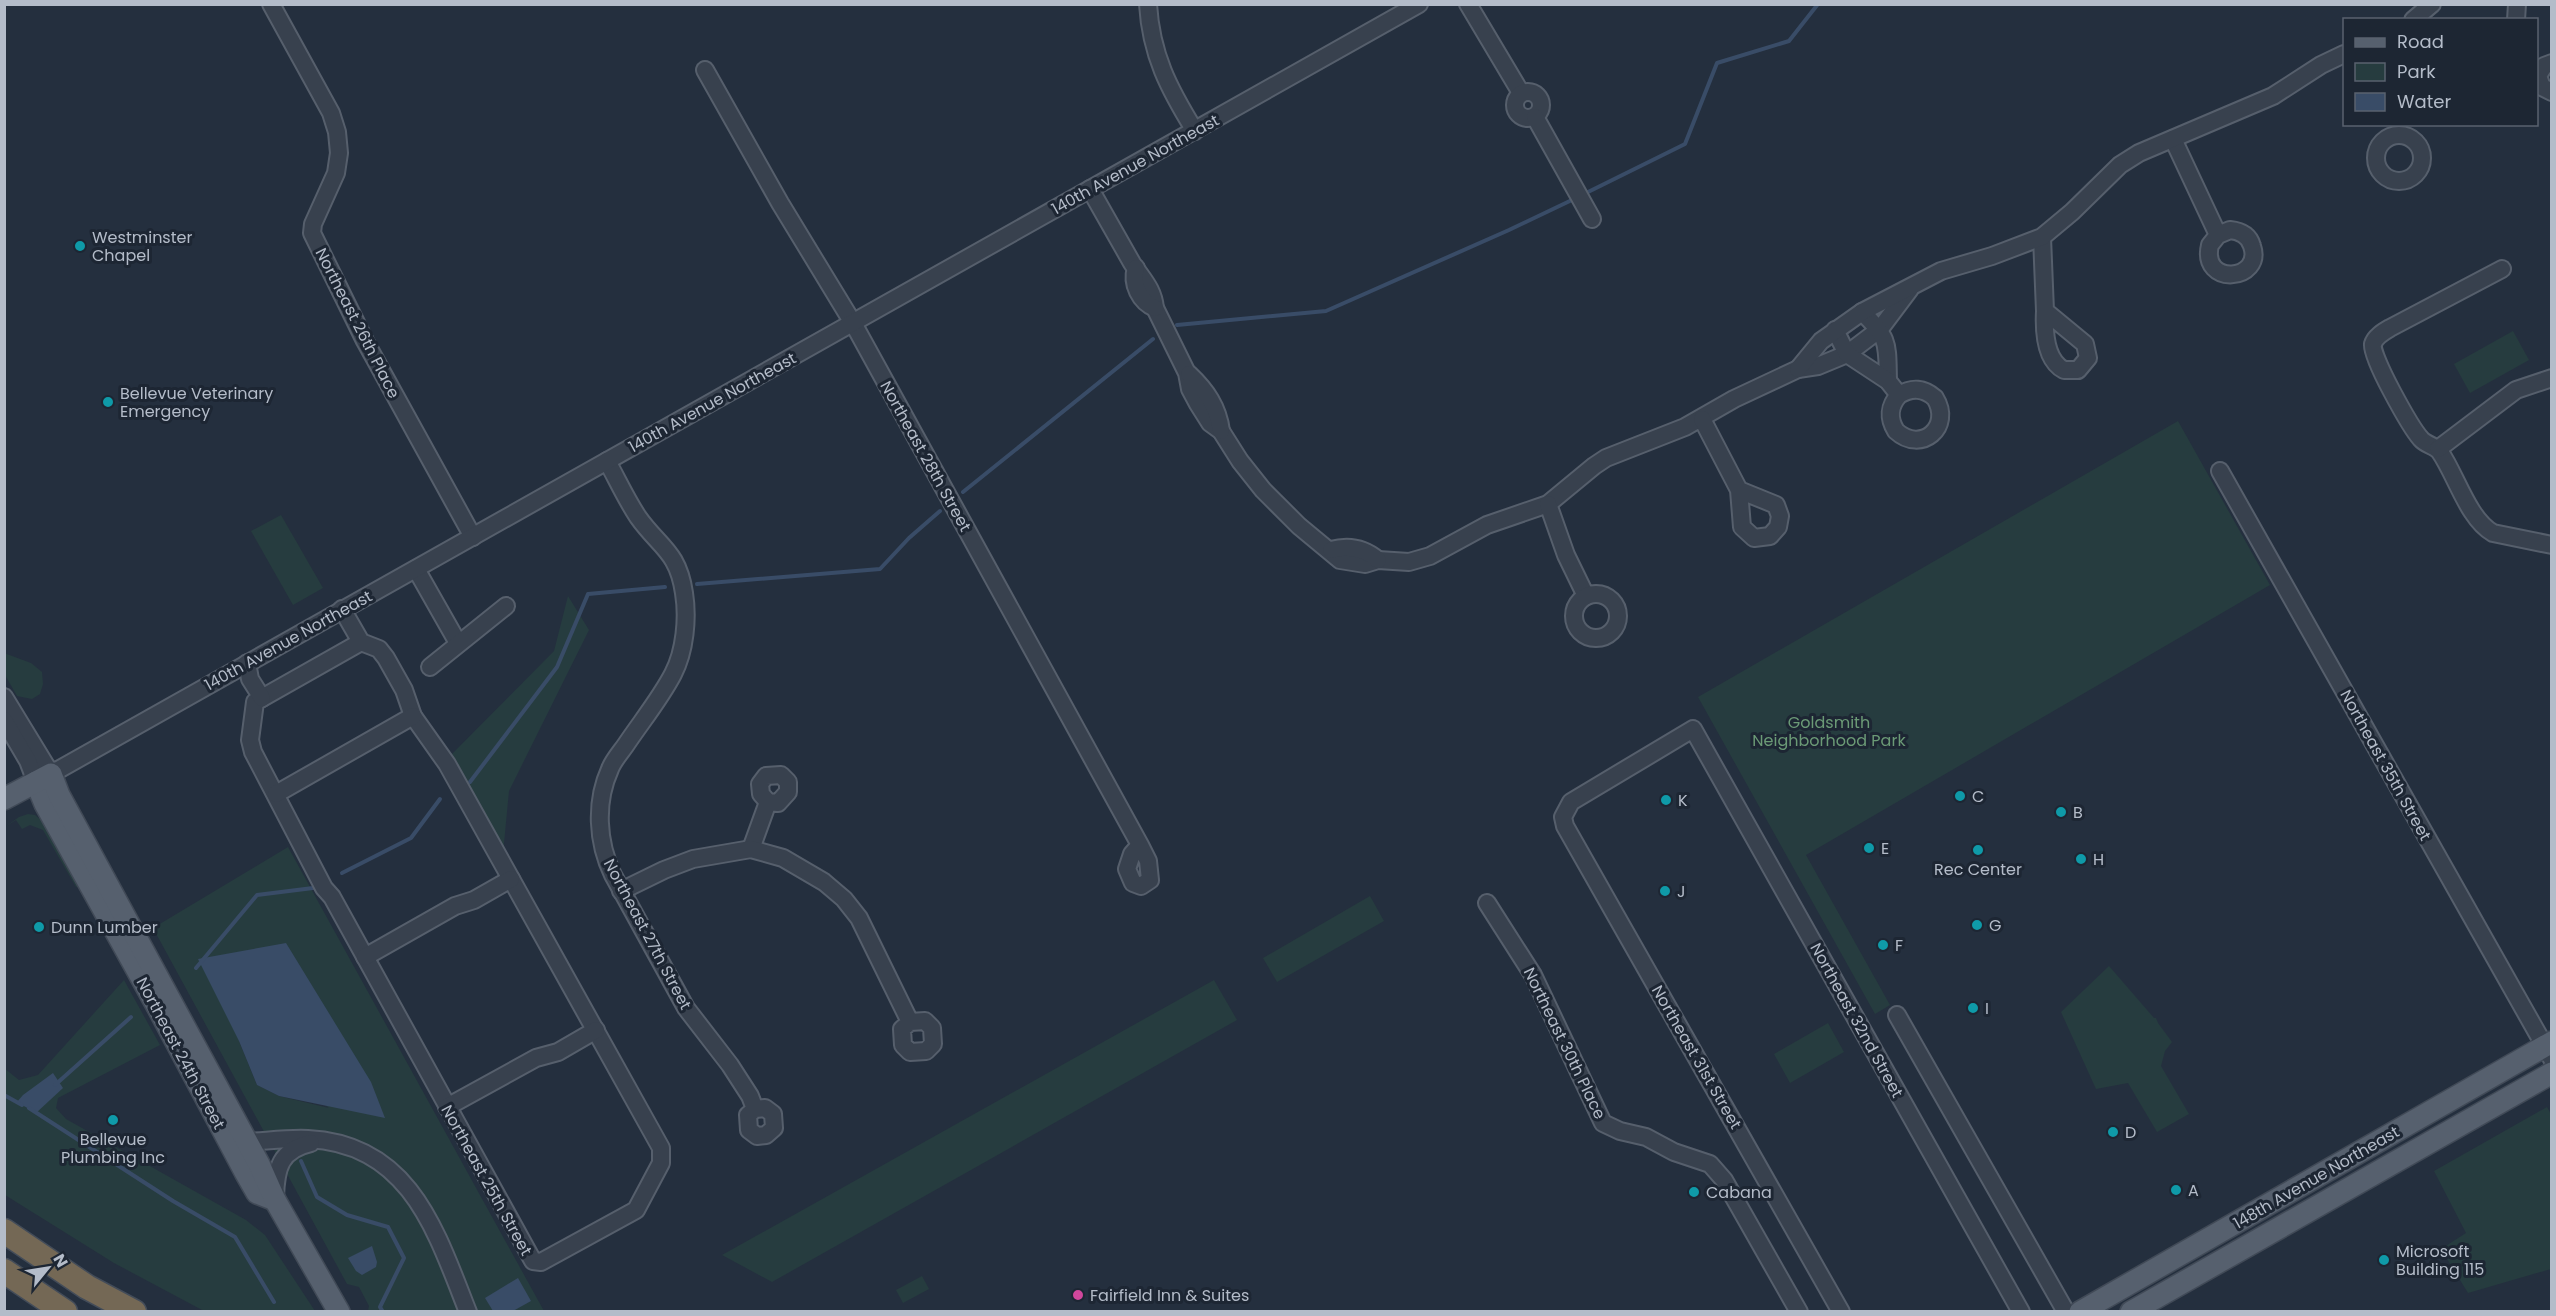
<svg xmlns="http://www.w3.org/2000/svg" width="2556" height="1316" font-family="Poppins,sans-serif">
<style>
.green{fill:#263c3f;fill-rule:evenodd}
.water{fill:#394c67}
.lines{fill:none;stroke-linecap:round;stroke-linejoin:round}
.stream{stroke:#394c67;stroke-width:4}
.minor-casing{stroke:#565f6c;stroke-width:20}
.major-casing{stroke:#414a57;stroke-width:24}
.highway-casing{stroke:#434c59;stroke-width:27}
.minor{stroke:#38414e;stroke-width:16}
.major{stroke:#56606e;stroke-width:21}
.highway{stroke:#746855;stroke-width:24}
.culture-dot{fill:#0f9aa8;stroke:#1d2633;stroke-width:2}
.hotel-dot{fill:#d1479c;stroke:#1d2633;stroke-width:2}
.labels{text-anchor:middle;stroke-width:6;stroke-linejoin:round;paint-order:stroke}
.street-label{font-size:16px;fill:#b4bcc9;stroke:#1d2633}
.poi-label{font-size:16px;fill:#b4bcc9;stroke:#1d2633;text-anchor:start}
.park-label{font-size:16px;fill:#6b9a76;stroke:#1d2633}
</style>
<rect width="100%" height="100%" fill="#242f3e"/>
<g class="green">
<path d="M 2513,331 L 2529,360 L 2470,393 L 2454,364 Z"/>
<path d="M 2178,421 L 2270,585 L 1806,855 L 1890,1005 L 1875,1014 L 1698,697 Z"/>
<path d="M 281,515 L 323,588 L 293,605 L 251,531 Z"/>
<path d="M 568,596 L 589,630 L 509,791 L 503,854 L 449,757 L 554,651 Z"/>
<path d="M 4,653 L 31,663 L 42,672 L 43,684 L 40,694 L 32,699 L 17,696 L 5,675 Z"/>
<path d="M 28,814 L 35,815 L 41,820 L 79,887 L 76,887 L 43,830 L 30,825 L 22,829 L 16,820 L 5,827 L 19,817 Z"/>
<path d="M 288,847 L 544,1311 L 368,1311 L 369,1306 L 359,1287 L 347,1284 L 153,928 ZM 239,1041 L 329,1108 L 279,1096 L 257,1085 Z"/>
<path d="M 1370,896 L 1384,921 L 1277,982 L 1263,958 Z"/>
<path d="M 2109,966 L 2154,1018 L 2156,1018 L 2158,1023 L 2172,1042 L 2165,1051 L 2161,1066 L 2189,1114 L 2157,1132 L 2128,1083 L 2096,1089 L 2061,1012 Z"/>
<path d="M 124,980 L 160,1045 L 58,1098 L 56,1108 L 66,1119 L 246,1220 L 265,1235 L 315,1311 L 204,1311 L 114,1263 L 5,1195 L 4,1068 L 19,1080 L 38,1075 Z"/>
<path d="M 1214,980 L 1237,1020 L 772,1282 L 722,1255 Z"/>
<path d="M 1828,1023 L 1844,1052 L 1790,1083 L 1774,1054 Z"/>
<path d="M 2547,1107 L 2552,1116 L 2551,1269 L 2468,1293 L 2441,1249 L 2466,1233 L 2434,1171 Z"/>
<path d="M 922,1276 L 929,1289 L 903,1303 L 896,1290 Z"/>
</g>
<g class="water">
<path d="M 286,943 L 371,1082 L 385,1118 L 279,1096 L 257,1085 L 239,1041 L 198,959 Z"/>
<path d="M 53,1073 L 63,1088 L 36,1113 L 17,1102 L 23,1095 Z"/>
<path d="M 372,1246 L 377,1262 L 376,1267 L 362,1275 L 356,1271 L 348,1258 Z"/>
<path d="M 518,1278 L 531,1301 L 513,1311 L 493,1311 L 485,1298 Z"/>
</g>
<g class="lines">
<g class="stream">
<path d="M 1584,194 L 1685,144 L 1717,63 L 1789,41 L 1818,4"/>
<path d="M 1177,325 L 1326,311 L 1509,230 L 1574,199"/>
<path d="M 963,492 L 1153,339"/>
<path d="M 697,584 L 880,569 L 909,538 L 940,511"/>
<path d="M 470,782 L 557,667 L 588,594 L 665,587"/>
<path d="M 342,873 L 411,838 L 440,799"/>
<path d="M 196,968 L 257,895 L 313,888"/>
<path d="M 55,1085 L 131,1017"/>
<path d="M 4,1095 L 22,1105"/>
<path d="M 29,1108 L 173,1201 L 235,1237 L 274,1302"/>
<path d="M 301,1161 L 317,1197 L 347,1215 L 388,1227 L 404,1258 L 380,1307 L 383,1312"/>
</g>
<defs>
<g id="minor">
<path d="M 271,4 L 331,113 L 337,132 L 339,153 L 336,173 L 313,224 L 312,233 L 365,341 L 473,537"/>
<path d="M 1148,4 C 1151,55 1169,89 1195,131"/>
<path d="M 1468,4 L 1521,93"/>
<path d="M 2413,20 L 2432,4"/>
<path d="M 2516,20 L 2517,4"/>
<path d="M 2552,63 L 2544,66 L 2538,76 L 2542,87 L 2552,92"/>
<path d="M 705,70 L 780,203 L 853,323 L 1140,845 L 1132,854 L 1127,869 L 1133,883 L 1141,886 L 1150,880 L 1148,861 L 1140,845"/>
<circle cx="1528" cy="105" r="13"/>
<path d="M 1535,117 L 1592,219"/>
<circle cx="2399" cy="158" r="23"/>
<path d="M 2173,139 L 2218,235 L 2210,245 C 2200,287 2264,281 2252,246 C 2249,235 2240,231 2230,230 L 2218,235"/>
<path d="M 1090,189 C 1104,214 1118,238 1132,263 C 1142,279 1153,288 1155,308 L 1187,373 L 1190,389 L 1198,404 L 1210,423 L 1221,431 L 1240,461 L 1263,490 L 1299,526 L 1340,560 L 1365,564 L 1378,560 L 1409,562 L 1430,556 L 1487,525 L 1548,504 L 1594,466 L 1606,458 L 1685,427 L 1734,399 L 1798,369 L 1818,366 L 1847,354 L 1880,329 L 1910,289"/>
<path d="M 2042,237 L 2045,311 L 2085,344 L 2088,358 L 2078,370 L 2064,370 C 2045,360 2044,330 2045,311"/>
<path d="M 1136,268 C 1131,284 1140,302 1155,308"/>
<path d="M 2502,269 L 2390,328 C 2383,332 2375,337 2373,344 C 2370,356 2411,428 2421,439 C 2426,445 2436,446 2440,452 C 2456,475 2468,519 2493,533 L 2552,545"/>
<path d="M 1862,312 C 1890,339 1887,344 1888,381"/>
<path d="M 1835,330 L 1847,354 L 1888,381 L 1899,395 C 1889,406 1888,418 1896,431 C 1921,454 1953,427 1935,398 C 1924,388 1912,387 1899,395"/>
<path d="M 1798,369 L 1821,341 L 1862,312 L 1941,271 L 1992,256 L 2042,237 L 2072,212 L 2120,165 L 2139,153 L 2273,96 L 2321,65 L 2344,54"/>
<path d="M 1189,374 C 1206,390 1218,407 1221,431"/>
<path d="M 1702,419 L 1739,490 L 1776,505 L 1780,516 L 1778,527 L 1770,536 L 1754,538 L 1742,527 L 1739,490"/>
<path d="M 2438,449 L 2516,390 L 2552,378"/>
<path d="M 607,461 C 617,479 626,499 638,517 C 659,547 678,551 684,593 C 688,618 685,651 673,674 C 660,699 641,722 625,746 C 620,753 613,761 610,769 C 595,802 597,842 613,875 L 686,1008 L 730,1065 L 750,1096 L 755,1109 L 748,1115 L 749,1130 L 757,1136 L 766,1135 L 774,1128 L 773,1114 L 765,1108 L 755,1109"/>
<path d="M 2220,471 L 2552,1059"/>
<path d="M 1548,504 L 1566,555 L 1586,596"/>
<path d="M 1331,550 C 1349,545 1364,548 1378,560"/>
<path d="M 416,569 L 458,643"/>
<circle cx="1596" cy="616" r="22"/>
<path d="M 342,609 L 361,642 L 379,649 L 386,658 L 404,690 L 413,716 L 447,764 L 661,1148 L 661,1163 L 636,1210 L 541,1262 L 533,1261 L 332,897 L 324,888 L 253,752 L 250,740 L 255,702 L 361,642"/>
<path d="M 247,663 L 250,679 L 262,698"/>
<path d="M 430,667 L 506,606"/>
<path d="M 4,697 L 51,774 L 1419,4"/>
<path d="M 4,720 L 28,761 L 36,782"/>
<path d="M 276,794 L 413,716"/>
<path d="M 751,849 L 768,802 L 778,803 L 788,792 L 788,782 L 781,775 L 766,776 L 760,784 L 761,794 L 768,802"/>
<path d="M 621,891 L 664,870 L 693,859 L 751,849 L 783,858 L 824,882 L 844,899 L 859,918 L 910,1022 L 902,1029 L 903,1045 L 910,1052 L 926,1051 L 933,1044 L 932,1028 L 925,1021 L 910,1022"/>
<path d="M 1487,903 L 1533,975 L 1603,1123 L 1620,1131 L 1646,1137 L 1674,1152 L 1710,1164 L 1724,1180 L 1799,1312"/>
<path d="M 365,957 L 455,906 L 474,900 L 511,879"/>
<path d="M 1897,1015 L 2066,1312"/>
<path d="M 447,1107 L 536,1058 L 558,1052 L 596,1030"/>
<path d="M 248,1142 C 267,1141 288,1138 308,1139 C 410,1144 436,1231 468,1312"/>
<path d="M 275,1197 C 276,1168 280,1150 311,1143"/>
<path d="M 1841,1312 L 1565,826 L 1563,817 L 1571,802 L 1693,729 L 2021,1312"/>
</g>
<g id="major">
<path d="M 36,782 L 45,804 L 158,1008 L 245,1172 L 257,1193 L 275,1200"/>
<path d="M 4,799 L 51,774 L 59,795 L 259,1164 L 275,1200 L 339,1312"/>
<path d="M 2080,1312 L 2552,1042"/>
<path d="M 2131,1312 L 2552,1073"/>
</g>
<g id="highway">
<path d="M 4,1231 L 87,1287 L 134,1312"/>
<path d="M 4,1271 L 65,1312"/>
</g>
</defs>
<use href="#minor" class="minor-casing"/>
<use href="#major" class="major-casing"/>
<use href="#highway" class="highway-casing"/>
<use href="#minor" class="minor"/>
<use href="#major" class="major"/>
<use href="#highway" class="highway"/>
</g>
<g class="culture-dot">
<circle cx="80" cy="246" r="6"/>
<circle cx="108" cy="402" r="6"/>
<circle cx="1960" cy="796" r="6"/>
<circle cx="1666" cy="800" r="6"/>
<circle cx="2061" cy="812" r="6"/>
<circle cx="1869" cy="848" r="6"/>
<circle cx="1978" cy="850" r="6"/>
<circle cx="2081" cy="859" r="6"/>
<circle cx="1665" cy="891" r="6"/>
<circle cx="1977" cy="925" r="6"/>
<circle cx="39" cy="927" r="6"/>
<circle cx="1883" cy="945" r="6"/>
<circle cx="1973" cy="1008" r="6"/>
<circle cx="113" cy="1120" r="6"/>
<circle cx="2113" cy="1132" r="6"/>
<circle cx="2176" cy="1190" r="6"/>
<circle cx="1694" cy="1192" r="6"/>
<circle cx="2384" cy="1260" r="6"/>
</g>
<circle class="hotel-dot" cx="1078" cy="1295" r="6"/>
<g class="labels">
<g class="street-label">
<text transform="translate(1135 164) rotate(-29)" y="6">140th Avenue Northeast</text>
<text transform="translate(358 323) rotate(63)" y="6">Northeast 26th Place</text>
<text transform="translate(712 402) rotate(-29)" y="6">140th Avenue Northeast</text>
<text transform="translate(926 456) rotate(61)" y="6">Northeast 28th Street</text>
<text transform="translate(288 640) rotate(-29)" y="6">140th Avenue Northeast</text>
<text transform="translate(2386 765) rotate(61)" y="6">Northeast 35th Street</text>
<text transform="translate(648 934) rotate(62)" y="6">Northeast 27th Street</text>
<text transform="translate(1857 1020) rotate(61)" y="6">Northeast 32nd Street</text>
<text transform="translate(1565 1043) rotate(64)" y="6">Northeast 30th Place</text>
<text transform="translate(181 1053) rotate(62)" y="6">Northeast 24th Street</text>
<text transform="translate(1697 1057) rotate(60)" y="6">Northeast 31st Street</text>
<text transform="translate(2316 1177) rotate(-30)" y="6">148th Avenue Northeast</text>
<text transform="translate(487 1180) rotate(61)" y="6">Northeast 25th Street</text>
</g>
<g class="poi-label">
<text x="92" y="243">Westminster<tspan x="92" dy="18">Chapel</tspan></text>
<text x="120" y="399">Bellevue Veterinary<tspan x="120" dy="18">Emergency</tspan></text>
<text x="1972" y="802">C</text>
<text x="1678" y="806">K</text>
<text x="2073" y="818">B</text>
<text x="1881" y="854">E</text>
<text x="2093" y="865">H</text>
<text x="1978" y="875" text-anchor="middle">Rec Center</text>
<text x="1677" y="897">J</text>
<text x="1989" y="931">G</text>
<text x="51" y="933">Dunn Lumber</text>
<text x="1895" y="951">F</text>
<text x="1985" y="1014">I</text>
<text x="2125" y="1138">D</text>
<text x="113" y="1145" text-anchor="middle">Bellevue<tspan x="113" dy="18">Plumbing Inc</tspan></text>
<text x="2188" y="1196">A</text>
<text x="1706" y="1198">Cabana</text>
<text x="2396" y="1257">Microsoft<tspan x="2396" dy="18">Building 115</tspan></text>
<text x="1090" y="1301">Fairfield Inn &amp; Suites</text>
</g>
<g class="park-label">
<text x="1829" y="728">Goldsmith<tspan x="1829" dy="18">Neighborhood Park</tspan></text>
</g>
</g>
<rect width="2556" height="1316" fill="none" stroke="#b4bcc9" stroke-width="12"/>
<rect x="2343" y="18" width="195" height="108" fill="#1d2633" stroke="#59626f" stroke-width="1.5"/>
<rect x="2355" y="38" width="30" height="9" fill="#56606e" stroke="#59626f" stroke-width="1.5"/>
<text x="2397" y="48" font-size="18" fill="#b4bcc9">Road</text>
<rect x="2355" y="63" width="30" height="18" fill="#263c3f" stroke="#59626f" stroke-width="1.5"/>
<text x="2397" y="78" font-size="18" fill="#b4bcc9">Park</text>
<rect x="2355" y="93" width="30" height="18" fill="#394c67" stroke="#59626f" stroke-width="1.5"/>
<text x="2397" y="108" font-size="18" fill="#b4bcc9">Water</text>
<g transform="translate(48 1268) rotate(60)" stroke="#1d2633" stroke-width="4.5" paint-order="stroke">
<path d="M0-4.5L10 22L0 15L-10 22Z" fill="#b4bcc9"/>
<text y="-9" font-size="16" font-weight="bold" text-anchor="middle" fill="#b4bcc9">N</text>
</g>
</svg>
